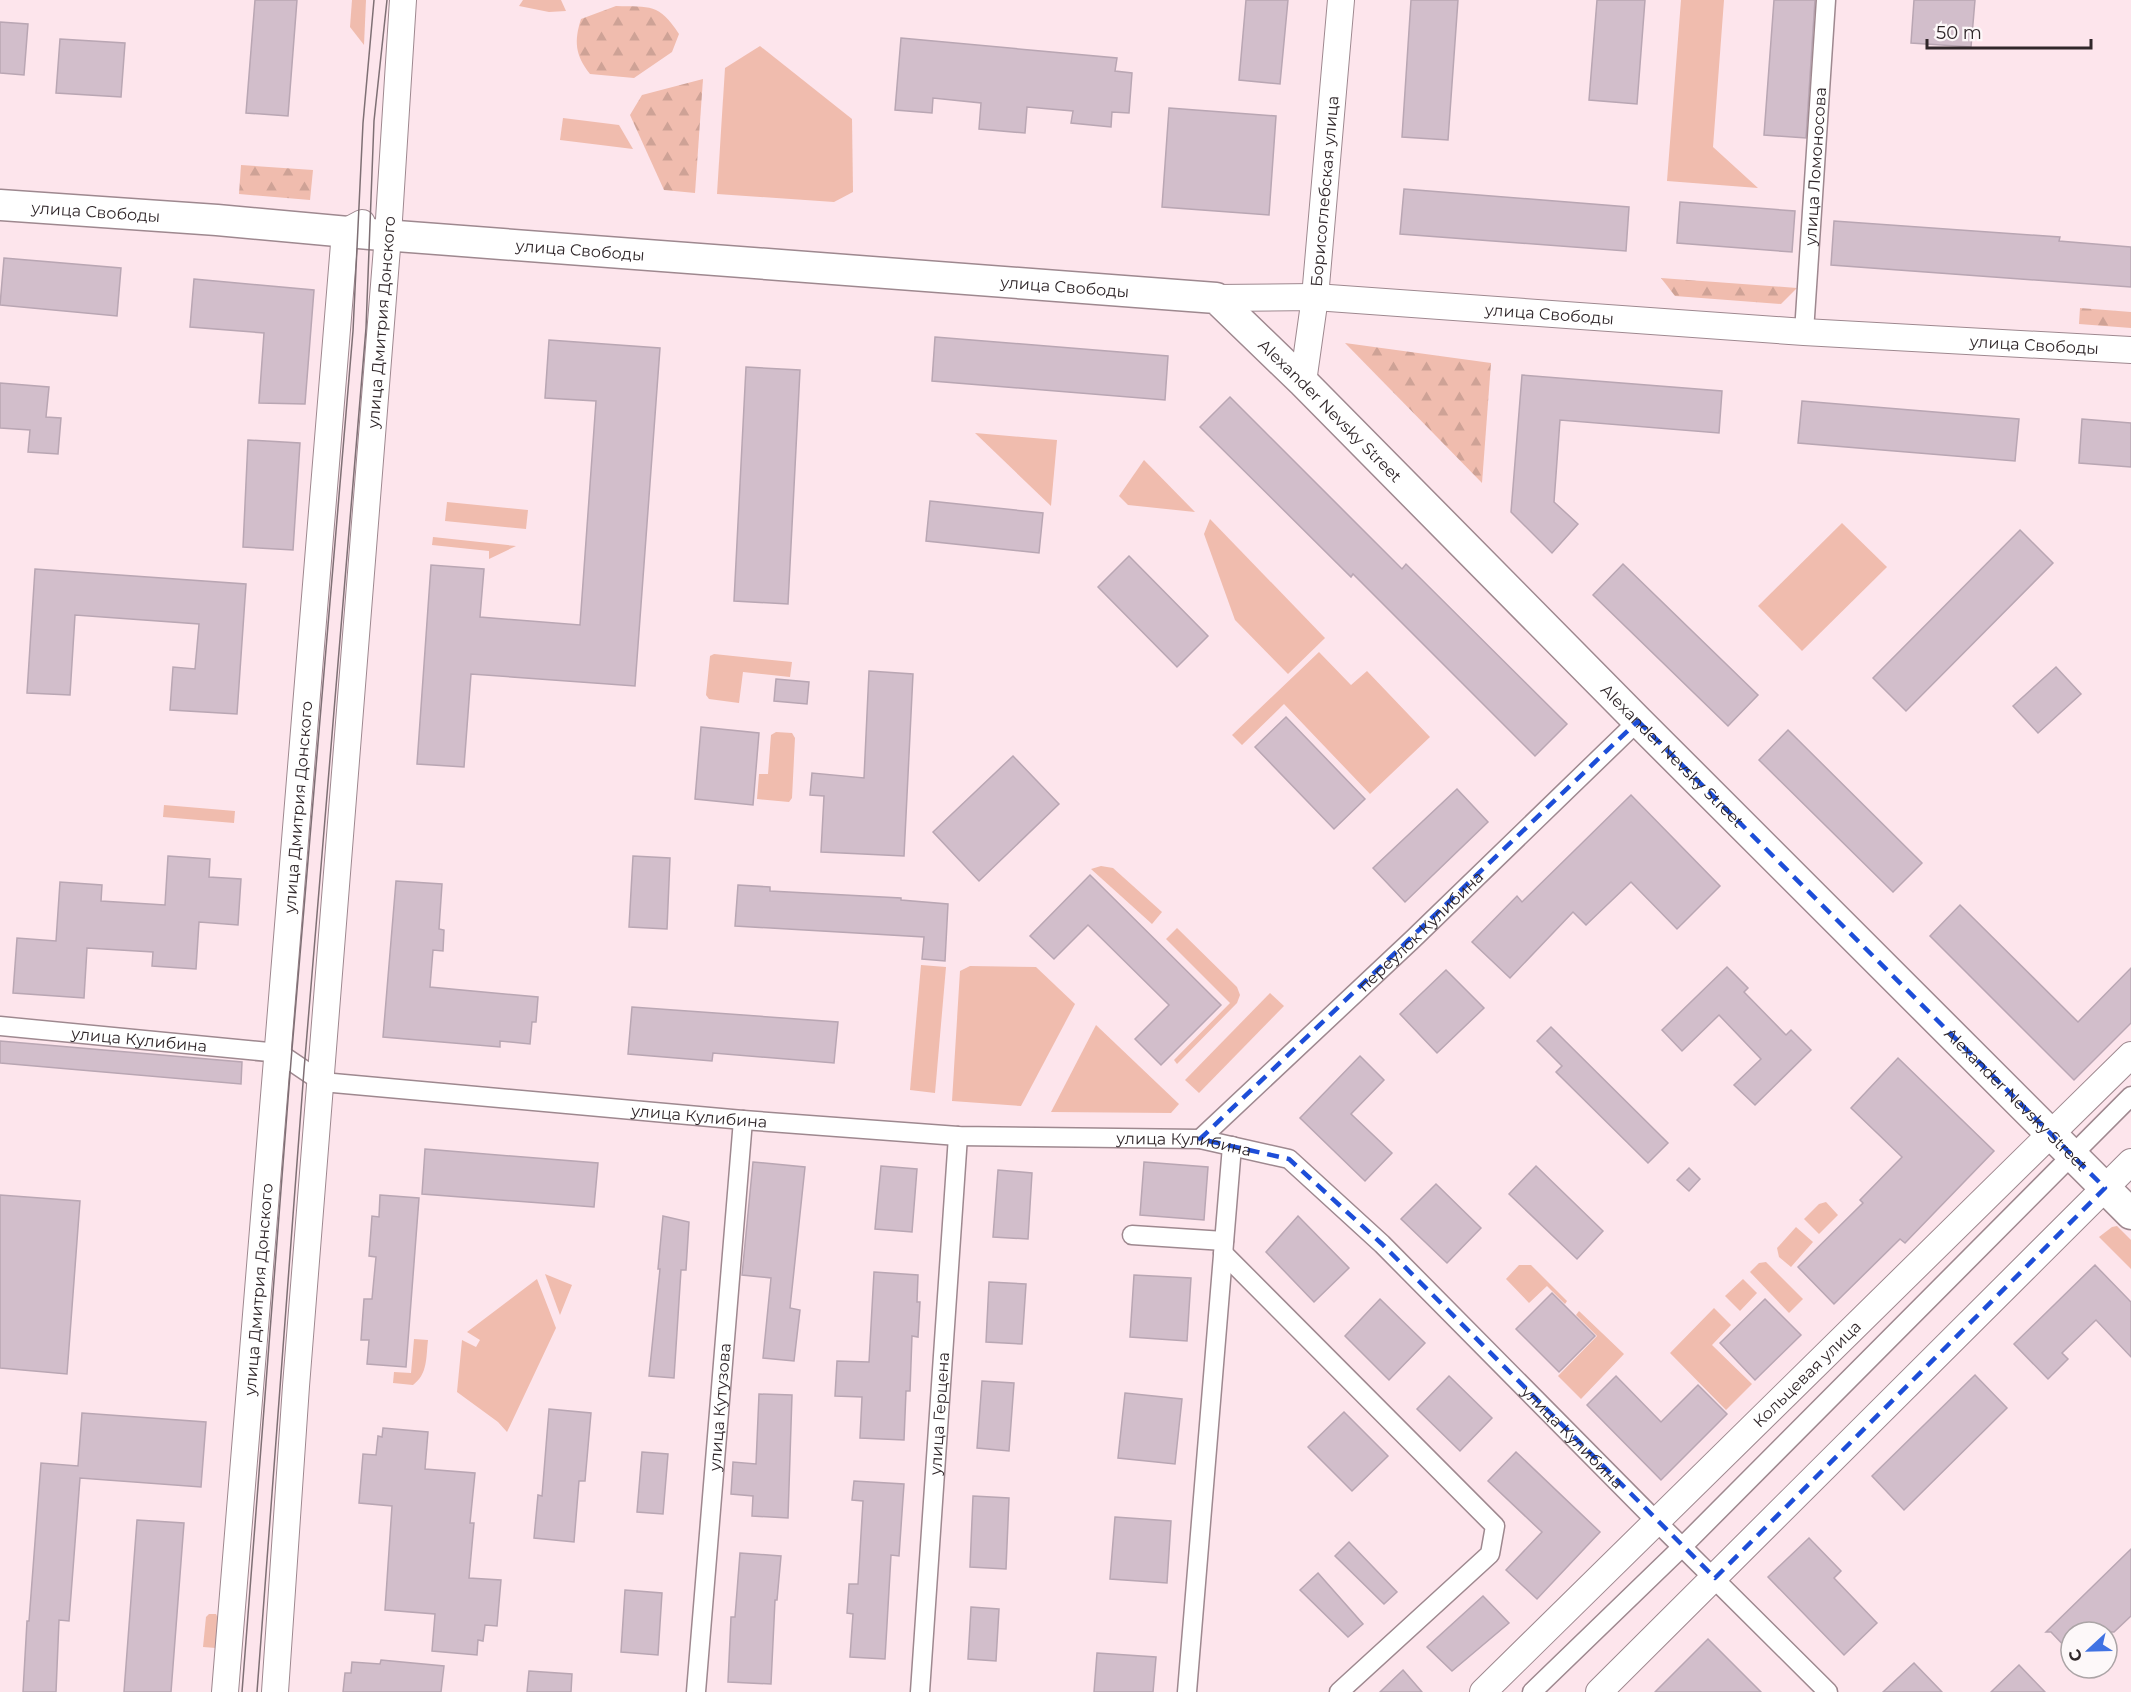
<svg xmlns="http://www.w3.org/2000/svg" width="2131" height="1692" font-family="Montserrat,sans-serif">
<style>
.green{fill:#f0bcae}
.forest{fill:url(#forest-firs)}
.building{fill:#d2becb;stroke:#b9a6b3;stroke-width:1.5}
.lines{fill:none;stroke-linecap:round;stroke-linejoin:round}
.street-casing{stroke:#9e888f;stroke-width:21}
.secondary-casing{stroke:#9e888f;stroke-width:28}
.primary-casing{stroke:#9e888f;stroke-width:33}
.street{stroke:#fff;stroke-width:18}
.secondary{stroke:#fff;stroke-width:26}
.primary{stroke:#fff;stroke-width:30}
.tram{stroke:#7e6f74;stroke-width:1.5}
.marked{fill:none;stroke:#1d4ed8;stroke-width:4.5;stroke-dasharray:12 8;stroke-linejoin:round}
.labels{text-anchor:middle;stroke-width:5;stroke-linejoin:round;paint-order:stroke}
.street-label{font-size:16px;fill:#30272a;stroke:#fdf8f9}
</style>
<defs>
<pattern id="forest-firs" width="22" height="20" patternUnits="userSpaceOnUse" patternTransform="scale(1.5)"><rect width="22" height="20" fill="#f0bcae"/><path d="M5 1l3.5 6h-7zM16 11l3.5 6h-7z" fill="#cea296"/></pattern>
</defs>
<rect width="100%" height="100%" fill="#fde5ec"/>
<g class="green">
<path d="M 352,0 L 366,0 L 364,45 L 350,27 Z"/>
<path d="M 523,0 L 561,0 L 566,11 L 549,12 L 519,6 Z"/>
<path d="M 1681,0 L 1724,0 L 1713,147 L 1758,188 L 1667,181 Z"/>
<path d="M 760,46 L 852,119 L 853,192 L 834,202 L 717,194 L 725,68 Z"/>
<path d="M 563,118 L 619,125 L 633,149 L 560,140 Z"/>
<path d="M 975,433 L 1057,440 L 1051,506 Z"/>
<path d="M 1144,460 L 1195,512 L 1128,505 L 1119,496 Z"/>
<path d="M 447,502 L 528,510 L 526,529 L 445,521 Z"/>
<path d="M 1210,519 L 1325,638 L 1288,674 L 1235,620 L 1204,534 Z"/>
<path d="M 1842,523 L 1887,567 L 1802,651 L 1758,606 Z"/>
<path d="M 433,537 L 516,546 L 489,559 L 489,551 L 432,545 Z"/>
<path d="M 1319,652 L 1351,685 L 1367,671 L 1430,737 L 1370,794 L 1284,704 L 1242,745 L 1232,735 Z"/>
<path d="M 714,654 L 792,662 L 790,677 L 743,672 L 739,703 L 709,699 L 706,695 L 710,656 Z"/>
<path d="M 776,732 L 792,733 L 795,738 L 792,798 L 789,802 L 757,799 L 759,774 L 768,774 L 771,735 Z"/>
<path d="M 164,805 L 235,811 L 234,823 L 163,817 Z"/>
<path d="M 1101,866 L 1113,868 L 1162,912 L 1152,924 L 1091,869 Z"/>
<path d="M 1177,928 L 1237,987 L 1240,995 L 1237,1003 L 1177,1064 L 1174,1060 L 1230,1003 L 1166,939 Z"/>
<path d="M 921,965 L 946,967 L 935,1093 L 910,1090 Z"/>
<path d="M 970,966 L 1036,967 L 1075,1004 L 1021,1106 L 952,1101 L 960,971 Z"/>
<path d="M 1270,993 L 1284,1006 L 1199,1093 L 1185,1080 Z"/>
<path d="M 1096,1025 L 1179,1104 L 1171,1113 L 1051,1112 Z"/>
<path d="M 1826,1202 L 1838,1215 L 1819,1234 L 1804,1219 L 1819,1204 Z"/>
<path d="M 2117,1226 L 2131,1240 L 2131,1269 L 2099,1237 L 2112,1227 Z"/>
<path d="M 1796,1227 L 1813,1242 L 1791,1267 L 1779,1257 L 1777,1248 Z"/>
<path d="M 1766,1262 L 1803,1299 L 1789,1313 L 1750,1272 L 1759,1263 Z"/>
<path d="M 1519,1265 L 1531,1265 L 1567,1301 L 1565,1304 L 1547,1286 L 1529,1303 L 1506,1279 Z"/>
<path d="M 545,1274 L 572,1285 L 560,1315 Z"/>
<path d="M 537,1279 L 556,1328 L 507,1432 L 498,1422 L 457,1392 L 462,1340 L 476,1347 L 480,1340 L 467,1332 Z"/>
<path d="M 1743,1279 L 1757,1293 L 1740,1311 L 1725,1296 Z"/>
<path d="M 1714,1308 L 1731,1325 L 1712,1345 L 1752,1384 L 1726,1410 L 1670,1353 Z"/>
<path d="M 1579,1311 L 1624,1354 L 1581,1399 L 1558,1376 L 1597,1336 L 1576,1315 Z"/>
<path d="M 414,1339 L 428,1340 C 426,1357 428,1374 413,1385 L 393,1383 L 394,1372 L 411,1373 Z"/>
<path d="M 209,1614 L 216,1614 L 218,1618 L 216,1648 L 203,1647 L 206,1617 Z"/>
</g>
<g class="forest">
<path d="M 616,6 C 650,7 659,3 679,34 L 672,52 L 634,78 L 590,74 C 575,55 574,41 581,19 Z"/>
<path d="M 703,79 L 695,193 L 664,190 L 630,115 L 642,95 Z"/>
<path d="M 241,165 L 313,170 L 310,200 L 239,194 Z"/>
<path d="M 1661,278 L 1797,288 L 1781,304 L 1675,296 Z"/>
<path d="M 2080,308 L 2131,312 L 2131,328 L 2079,324 Z"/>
<path d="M 1345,343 L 1491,363 L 1482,483 Z"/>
</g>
<g class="building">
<path d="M 255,0 L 297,0 L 288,116 L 246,113 Z"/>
<path d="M 1246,0 L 1288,0 L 1280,84 L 1239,80 Z"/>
<path d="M 1411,0 L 1458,0 L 1448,140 L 1402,137 Z"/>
<path d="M 1597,0 L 1645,0 L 1637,104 L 1589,100 Z"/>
<path d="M 1774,0 L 1815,0 L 1806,138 L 1764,135 Z"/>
<path d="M 1914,0 L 1975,0 L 1971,47 L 1911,43 Z"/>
<path d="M 0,22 L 28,24 L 24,75 L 0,73 Z"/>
<path d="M 901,38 L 1117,58 L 1115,71 L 1132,73 L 1129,113 L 1112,112 L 1111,127 L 1071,123 L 1073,111 L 1027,107 L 1025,133 L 979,129 L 981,103 L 933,98 L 932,113 L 895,110 Z"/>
<path d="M 60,39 L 125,43 L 121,97 L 56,93 Z"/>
<path d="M 1169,108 L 1276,116 L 1269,215 L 1162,207 Z"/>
<path d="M 1404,189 L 1629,207 L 1626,251 L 1400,234 Z"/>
<path d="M 1680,202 L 1795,211 L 1792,252 L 1677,243 Z"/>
<path d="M 1834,221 L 2060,237 L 2059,241 L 2131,247 L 2131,287 L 1831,265 Z"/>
<path d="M 4,258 L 121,268 L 117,316 L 0,305 Z"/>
<path d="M 194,279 L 314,290 L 305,404 L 259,403 L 264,333 L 190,327 Z"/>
<path d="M 935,337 L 1168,356 L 1165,400 L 932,381 Z"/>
<path d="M 549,340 L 660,348 L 635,686 L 471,674 L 464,767 L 417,764 L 431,565 L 484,569 L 480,617 L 580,625 L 596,401 L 545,398 Z"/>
<path d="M 746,367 L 800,370 L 788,604 L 734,601 Z"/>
<path d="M 1522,375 L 1722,391 L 1719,433 L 1560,420 L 1554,502 L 1578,524 L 1552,553 L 1511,512 Z"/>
<path d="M 0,383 L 49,387 L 46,417 L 61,418 L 58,454 L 28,452 L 30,430 L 0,428 Z"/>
<path d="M 1230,397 L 1402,569 L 1406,564 L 1567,724 L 1535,756 L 1353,574 L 1351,577 L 1200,427 Z"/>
<path d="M 1802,401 L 2019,419 L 2015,461 L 1798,443 Z"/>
<path d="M 2082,419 L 2131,423 L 2131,467 L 2079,463 Z"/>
<path d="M 248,440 L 300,443 L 293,550 L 243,547 Z"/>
<path d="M 930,501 L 1043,513 L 1039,553 L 926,541 Z"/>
<path d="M 2020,530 L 2053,563 L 1906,711 L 1873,678 Z"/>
<path d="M 1129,556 L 1208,636 L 1177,667 L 1098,587 Z"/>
<path d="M 1623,564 L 1758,695 L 1728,726 L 1593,595 Z"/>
<path d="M 35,569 L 246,584 L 237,714 L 170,710 L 173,667 L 195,669 L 199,624 L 75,615 L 70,695 L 27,693 Z"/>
<path d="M 2056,667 L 2081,694 L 2038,733 L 2013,706 Z"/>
<path d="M 869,671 L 913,674 L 904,856 L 821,852 L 824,796 L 810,795 L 812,773 L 864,778 Z"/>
<path d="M 776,679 L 809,682 L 807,704 L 774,701 Z"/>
<path d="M 1286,717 L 1365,799 L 1334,829 L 1255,747 Z"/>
<path d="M 701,727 L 759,733 L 753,805 L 695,799 Z"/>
<path d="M 1788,730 L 1922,863 L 1893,892 L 1759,760 Z"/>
<path d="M 1013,756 L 1059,804 L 979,881 L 933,832 Z"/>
<path d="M 1457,789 L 1488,822 L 1405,902 L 1373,868 Z"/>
<path d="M 1631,795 L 1720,886 L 1677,929 L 1631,882 L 1586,925 L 1573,912 L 1510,978 L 1472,942 L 1517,896 L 1522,902 Z"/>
<path d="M 168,856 L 210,859 L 209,877 L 241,879 L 238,925 L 199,922 L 196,969 L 152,966 L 153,952 L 87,948 L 84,998 L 13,993 L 17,938 L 56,941 L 60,882 L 102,885 L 101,901 L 165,905 Z"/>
<path d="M 633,856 L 670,858 L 667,929 L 629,927 Z"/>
<path d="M 1090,875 L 1221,1005 L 1161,1065 L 1135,1039 L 1169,1005 L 1088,925 L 1054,959 L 1030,936 Z"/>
<path d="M 396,881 L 442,884 L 439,929 L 444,930 L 443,951 L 433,950 L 430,987 L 538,997 L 536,1022 L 532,1022 L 530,1044 L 500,1041 L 500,1047 L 383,1037 Z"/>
<path d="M 738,885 L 770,887 L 770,891 L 901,898 L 901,900 L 948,904 L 945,961 L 922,959 L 924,937 L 735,926 Z"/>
<path d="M 1960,905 L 2078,1022 L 2131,968 L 2131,1023 L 2074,1080 L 1930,936 Z"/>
<path d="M 1727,967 L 1748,988 L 1744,992 L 1786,1035 L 1791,1030 L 1811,1050 L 1755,1105 L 1734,1085 L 1761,1059 L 1719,1015 L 1682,1051 L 1662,1030 Z"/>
<path d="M 1446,970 L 1484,1008 L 1437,1053 L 1400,1014 Z"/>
<path d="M 632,1007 L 838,1022 L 834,1063 L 713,1053 L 712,1061 L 628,1054 Z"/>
<path d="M 1551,1027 L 1668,1143 L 1648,1163 L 1556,1072 L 1562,1066 L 1537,1041 Z"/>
<path d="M 0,1041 L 242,1062 L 241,1084 L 0,1063 Z"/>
<path d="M 1360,1056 L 1384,1080 L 1351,1114 L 1392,1153 L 1365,1181 L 1300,1118 Z"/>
<path d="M 1898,1058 L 1994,1151 L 1905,1243 L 1900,1239 L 1834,1304 L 1798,1267 L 1863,1203 L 1860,1200 L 1902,1157 L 1851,1108 Z"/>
<path d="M 425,1149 L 598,1163 L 594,1207 L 422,1194 Z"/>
<path d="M 753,1162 L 805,1167 L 790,1308 L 800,1310 L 794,1361 L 763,1358 L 771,1278 L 742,1275 Z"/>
<path d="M 1144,1162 L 1208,1167 L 1204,1220 L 1140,1215 Z"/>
<path d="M 881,1166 L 917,1169 L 912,1232 L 875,1229 Z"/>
<path d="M 1536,1166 L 1603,1231 L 1577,1259 L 1509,1194 Z"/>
<path d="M 1689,1168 L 1700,1179 L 1689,1191 L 1677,1180 Z"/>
<path d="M 998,1170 L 1032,1173 L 1028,1239 L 993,1237 Z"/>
<path d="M 1436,1184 L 1481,1228 L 1447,1263 L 1401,1219 Z"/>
<path d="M 0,1195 L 80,1201 L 67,1374 L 0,1368 Z"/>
<path d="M 380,1195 L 419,1198 L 406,1367 L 367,1364 L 369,1340 L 361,1340 L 364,1299 L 372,1299 L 376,1257 L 369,1256 L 372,1216 L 379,1217 Z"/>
<path d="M 663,1216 L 689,1222 L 686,1270 L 681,1270 L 674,1378 L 649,1376 L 660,1269 L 658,1269 Z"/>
<path d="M 1298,1216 L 1349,1268 L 1314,1302 L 1266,1252 Z"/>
<path d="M 2095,1265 L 2131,1302 L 2131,1357 L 2096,1320 L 2062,1353 L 2068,1359 L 2048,1379 L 2014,1344 Z"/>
<path d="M 874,1272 L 918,1275 L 917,1302 L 920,1302 L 918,1337 L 912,1336 L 910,1391 L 906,1391 L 904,1440 L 860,1438 L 862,1397 L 835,1396 L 837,1361 L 869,1362 Z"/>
<path d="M 1134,1275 L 1191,1278 L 1187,1341 L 1130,1337 Z"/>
<path d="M 989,1282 L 1026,1284 L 1022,1344 L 986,1342 Z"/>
<path d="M 1552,1293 L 1595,1336 L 1559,1372 L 1516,1329 Z"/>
<path d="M 1380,1299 L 1425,1343 L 1389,1380 L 1345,1336 Z"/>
<path d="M 1765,1299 L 1801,1335 L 1755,1380 L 1720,1343 Z"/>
<path d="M 1975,1375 L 2007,1408 L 1904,1510 L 1872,1476 Z"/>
<path d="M 1449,1376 L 1492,1418 L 1460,1451 L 1417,1409 Z"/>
<path d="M 1616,1376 L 1661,1422 L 1698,1385 L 1727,1414 L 1661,1480 L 1587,1405 Z"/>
<path d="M 982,1381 L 1014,1383 L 1009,1451 L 977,1448 Z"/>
<path d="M 1125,1393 L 1182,1399 L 1175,1464 L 1118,1458 Z"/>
<path d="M 759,1394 L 792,1395 L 788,1518 L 752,1516 L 753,1496 L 731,1494 L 733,1462 L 756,1464 Z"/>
<path d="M 549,1409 L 591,1413 L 585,1481 L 579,1481 L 574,1542 L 534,1538 L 538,1495 L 542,1496 Z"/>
<path d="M 1344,1412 L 1388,1456 L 1352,1491 L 1308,1447 Z"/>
<path d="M 82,1413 L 206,1422 L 201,1487 L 80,1478 L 69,1621 L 59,1620 L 56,1692 L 23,1692 L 27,1621 L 29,1621 L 41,1463 L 78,1466 Z"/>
<path d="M 383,1428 L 428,1432 L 425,1469 L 475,1473 L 470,1523 L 474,1523 L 469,1578 L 501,1580 L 497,1626 L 485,1625 L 483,1641 L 478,1640 L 477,1655 L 432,1651 L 435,1614 L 385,1610 L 392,1506 L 359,1503 L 363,1454 L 376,1455 L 378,1436 L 382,1437 Z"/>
<path d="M 642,1452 L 668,1454 L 663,1514 L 637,1512 Z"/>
<path d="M 1516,1452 L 1600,1532 L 1537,1599 L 1506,1570 L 1542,1532 L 1488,1481 Z"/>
<path d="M 854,1481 L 904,1484 L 899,1556 L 891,1555 L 885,1659 L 850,1657 L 853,1614 L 847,1613 L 849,1584 L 858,1584 L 863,1501 L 852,1500 Z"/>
<path d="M 973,1496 L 1009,1498 L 1006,1569 L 970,1567 Z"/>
<path d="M 1115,1517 L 1171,1521 L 1167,1583 L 1110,1579 Z"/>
<path d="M 137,1520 L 184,1523 L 171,1692 L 124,1692 Z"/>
<path d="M 1809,1538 L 1841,1571 L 1834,1578 L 1877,1623 L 1844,1655 L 1768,1577 Z"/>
<path d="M 1349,1542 L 1397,1592 L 1384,1604 L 1335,1556 Z"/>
<path d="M 2131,1549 L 2131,1616 L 2114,1632 L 2071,1632 L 2071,1653 L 2051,1632 L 2046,1632 Z"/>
<path d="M 740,1553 L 781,1556 L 777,1600 L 775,1600 L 771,1684 L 728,1682 L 731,1617 L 735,1617 Z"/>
<path d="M 1318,1573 L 1363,1624 L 1348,1637 L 1300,1590 Z"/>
<path d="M 625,1590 L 662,1593 L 658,1655 L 621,1652 Z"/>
<path d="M 1483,1596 L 1509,1623 L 1452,1671 L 1427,1647 Z"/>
<path d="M 971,1607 L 999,1609 L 996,1661 L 968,1659 Z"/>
<path d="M 1708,1639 L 1761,1692 L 1655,1692 Z"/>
<path d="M 1097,1653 L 1156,1657 L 1153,1692 L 1094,1692 Z"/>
<path d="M 381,1660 L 444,1666 L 441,1692 L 343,1692 L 345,1673 L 351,1673 L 352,1662 L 380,1664 Z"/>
<path d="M 1914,1663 L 1942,1692 L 1883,1692 Z"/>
<path d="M 2019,1665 L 2045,1692 L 1991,1692 Z"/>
<path d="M 1403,1670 L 1422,1692 L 1380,1692 Z"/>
<path d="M 529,1671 L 572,1674 L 571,1692 L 527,1692 Z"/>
</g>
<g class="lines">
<defs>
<g id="street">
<path id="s1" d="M 1804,332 L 1826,0"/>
<path id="s2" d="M 0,1026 L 279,1053 L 322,1082 L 743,1120 L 958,1136 L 1200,1139 L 1289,1159 L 1382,1244 L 1657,1522 L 1828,1692"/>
<path id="s3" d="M 1200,1139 L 1413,939 L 1638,721"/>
<path d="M 1132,1235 L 1224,1241"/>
<path d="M 1223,1253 L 1495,1526 L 1490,1554 L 1339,1692"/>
<path id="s4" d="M 696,1692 L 743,1120"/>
<path id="s5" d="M 920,1692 L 958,1136"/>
<path d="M 1187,1692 L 1232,1146"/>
<path d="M 1532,1692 L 1682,1547 L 2131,1096"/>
</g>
<g id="secondary">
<path id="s6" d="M 1216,298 L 1315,297 L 1804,332 L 2131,350"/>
<path id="s7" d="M 1303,382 L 1315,297 L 1341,0"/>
<path id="s8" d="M 225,1692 L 345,232 L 362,223"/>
<path id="s9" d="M 275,1692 L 296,1386 L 388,235 L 403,0"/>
<path id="s10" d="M 1483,1692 L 2131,1055"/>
<path d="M 1599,1692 L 2131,1162"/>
</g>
<g id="primary">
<path id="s11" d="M 0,205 L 217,220 L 370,234 L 1216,298 L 1303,382 L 1638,721 L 2131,1214"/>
</g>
</defs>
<use href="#street" class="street-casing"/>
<use href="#secondary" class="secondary-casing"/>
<use href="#primary" class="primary-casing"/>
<use href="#street" class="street"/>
<use href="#secondary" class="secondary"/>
<use href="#primary" class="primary"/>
<g class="tram">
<path d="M 242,1692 L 291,1061 L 353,331 L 363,123 L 374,0"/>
<path d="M 257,1692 L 304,1070 L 366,328 L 374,121 L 387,0"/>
</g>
</g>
<path class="marked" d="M 1638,721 L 2105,1188 L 1715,1578 L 1382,1244 L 1289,1159 L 1200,1139 Z"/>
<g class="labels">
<g class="street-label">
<text dy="6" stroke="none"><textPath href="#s1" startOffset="166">улица Ломоносова</textPath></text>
<text dy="6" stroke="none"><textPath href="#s7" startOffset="192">Борисоглебская улица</textPath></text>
<text dy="6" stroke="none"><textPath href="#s11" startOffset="96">улица Свободы</textPath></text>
<text dy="6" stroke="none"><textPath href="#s11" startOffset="582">улица Свободы</textPath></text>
<text dy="6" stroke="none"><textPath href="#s11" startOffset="1068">улица Свободы</textPath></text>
<text dy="6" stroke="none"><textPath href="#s6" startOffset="334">улица Свободы</textPath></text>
<text dy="6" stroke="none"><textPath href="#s9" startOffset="1374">улица Дмитрия Донского</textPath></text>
<text dy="6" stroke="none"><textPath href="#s6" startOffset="820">улица Свободы</textPath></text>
<text dy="6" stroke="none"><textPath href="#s11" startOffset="1380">Alexander Nevsky Street</textPath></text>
<text dy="6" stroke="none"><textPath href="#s11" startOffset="1866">Alexander Nevsky Street</textPath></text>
<text dy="6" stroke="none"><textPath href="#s8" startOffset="888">улица Дмитрия Донского</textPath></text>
<text dy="6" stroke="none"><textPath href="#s3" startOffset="303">переулок Кулибина</textPath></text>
<text dy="6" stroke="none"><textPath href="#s2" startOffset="140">улица Кулибина</textPath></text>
<text dy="6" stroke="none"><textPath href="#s11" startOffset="2352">Alexander Nevsky Street</textPath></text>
<text dy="6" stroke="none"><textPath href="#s2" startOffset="711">улица Кулибина</textPath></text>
<text dy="6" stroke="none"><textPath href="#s2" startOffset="1197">улица Кулибина</textPath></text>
<text dy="6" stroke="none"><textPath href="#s8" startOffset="404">улица Дмитрия Донского</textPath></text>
<text dy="6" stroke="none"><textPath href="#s10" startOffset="454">Кольцевая улица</textPath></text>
<text dy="6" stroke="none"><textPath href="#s4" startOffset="286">улица Кутузова</textPath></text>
<text dy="6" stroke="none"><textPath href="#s5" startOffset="279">улица Герцена</textPath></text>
<text dy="6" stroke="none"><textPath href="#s2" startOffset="1701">улица Кулибина</textPath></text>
</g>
</g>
<g transform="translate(2089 1650) rotate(248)"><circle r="28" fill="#fdf8f9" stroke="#aba4a6" stroke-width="1.5"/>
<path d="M0-4.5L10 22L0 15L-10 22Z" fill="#4072e3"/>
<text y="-9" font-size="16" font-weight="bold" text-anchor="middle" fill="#30272a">С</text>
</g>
<path d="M1927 39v9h164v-9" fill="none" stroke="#30272a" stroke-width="3"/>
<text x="1936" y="39" font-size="18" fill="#30272a" stroke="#fdf8f9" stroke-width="4.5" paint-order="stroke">50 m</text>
</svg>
